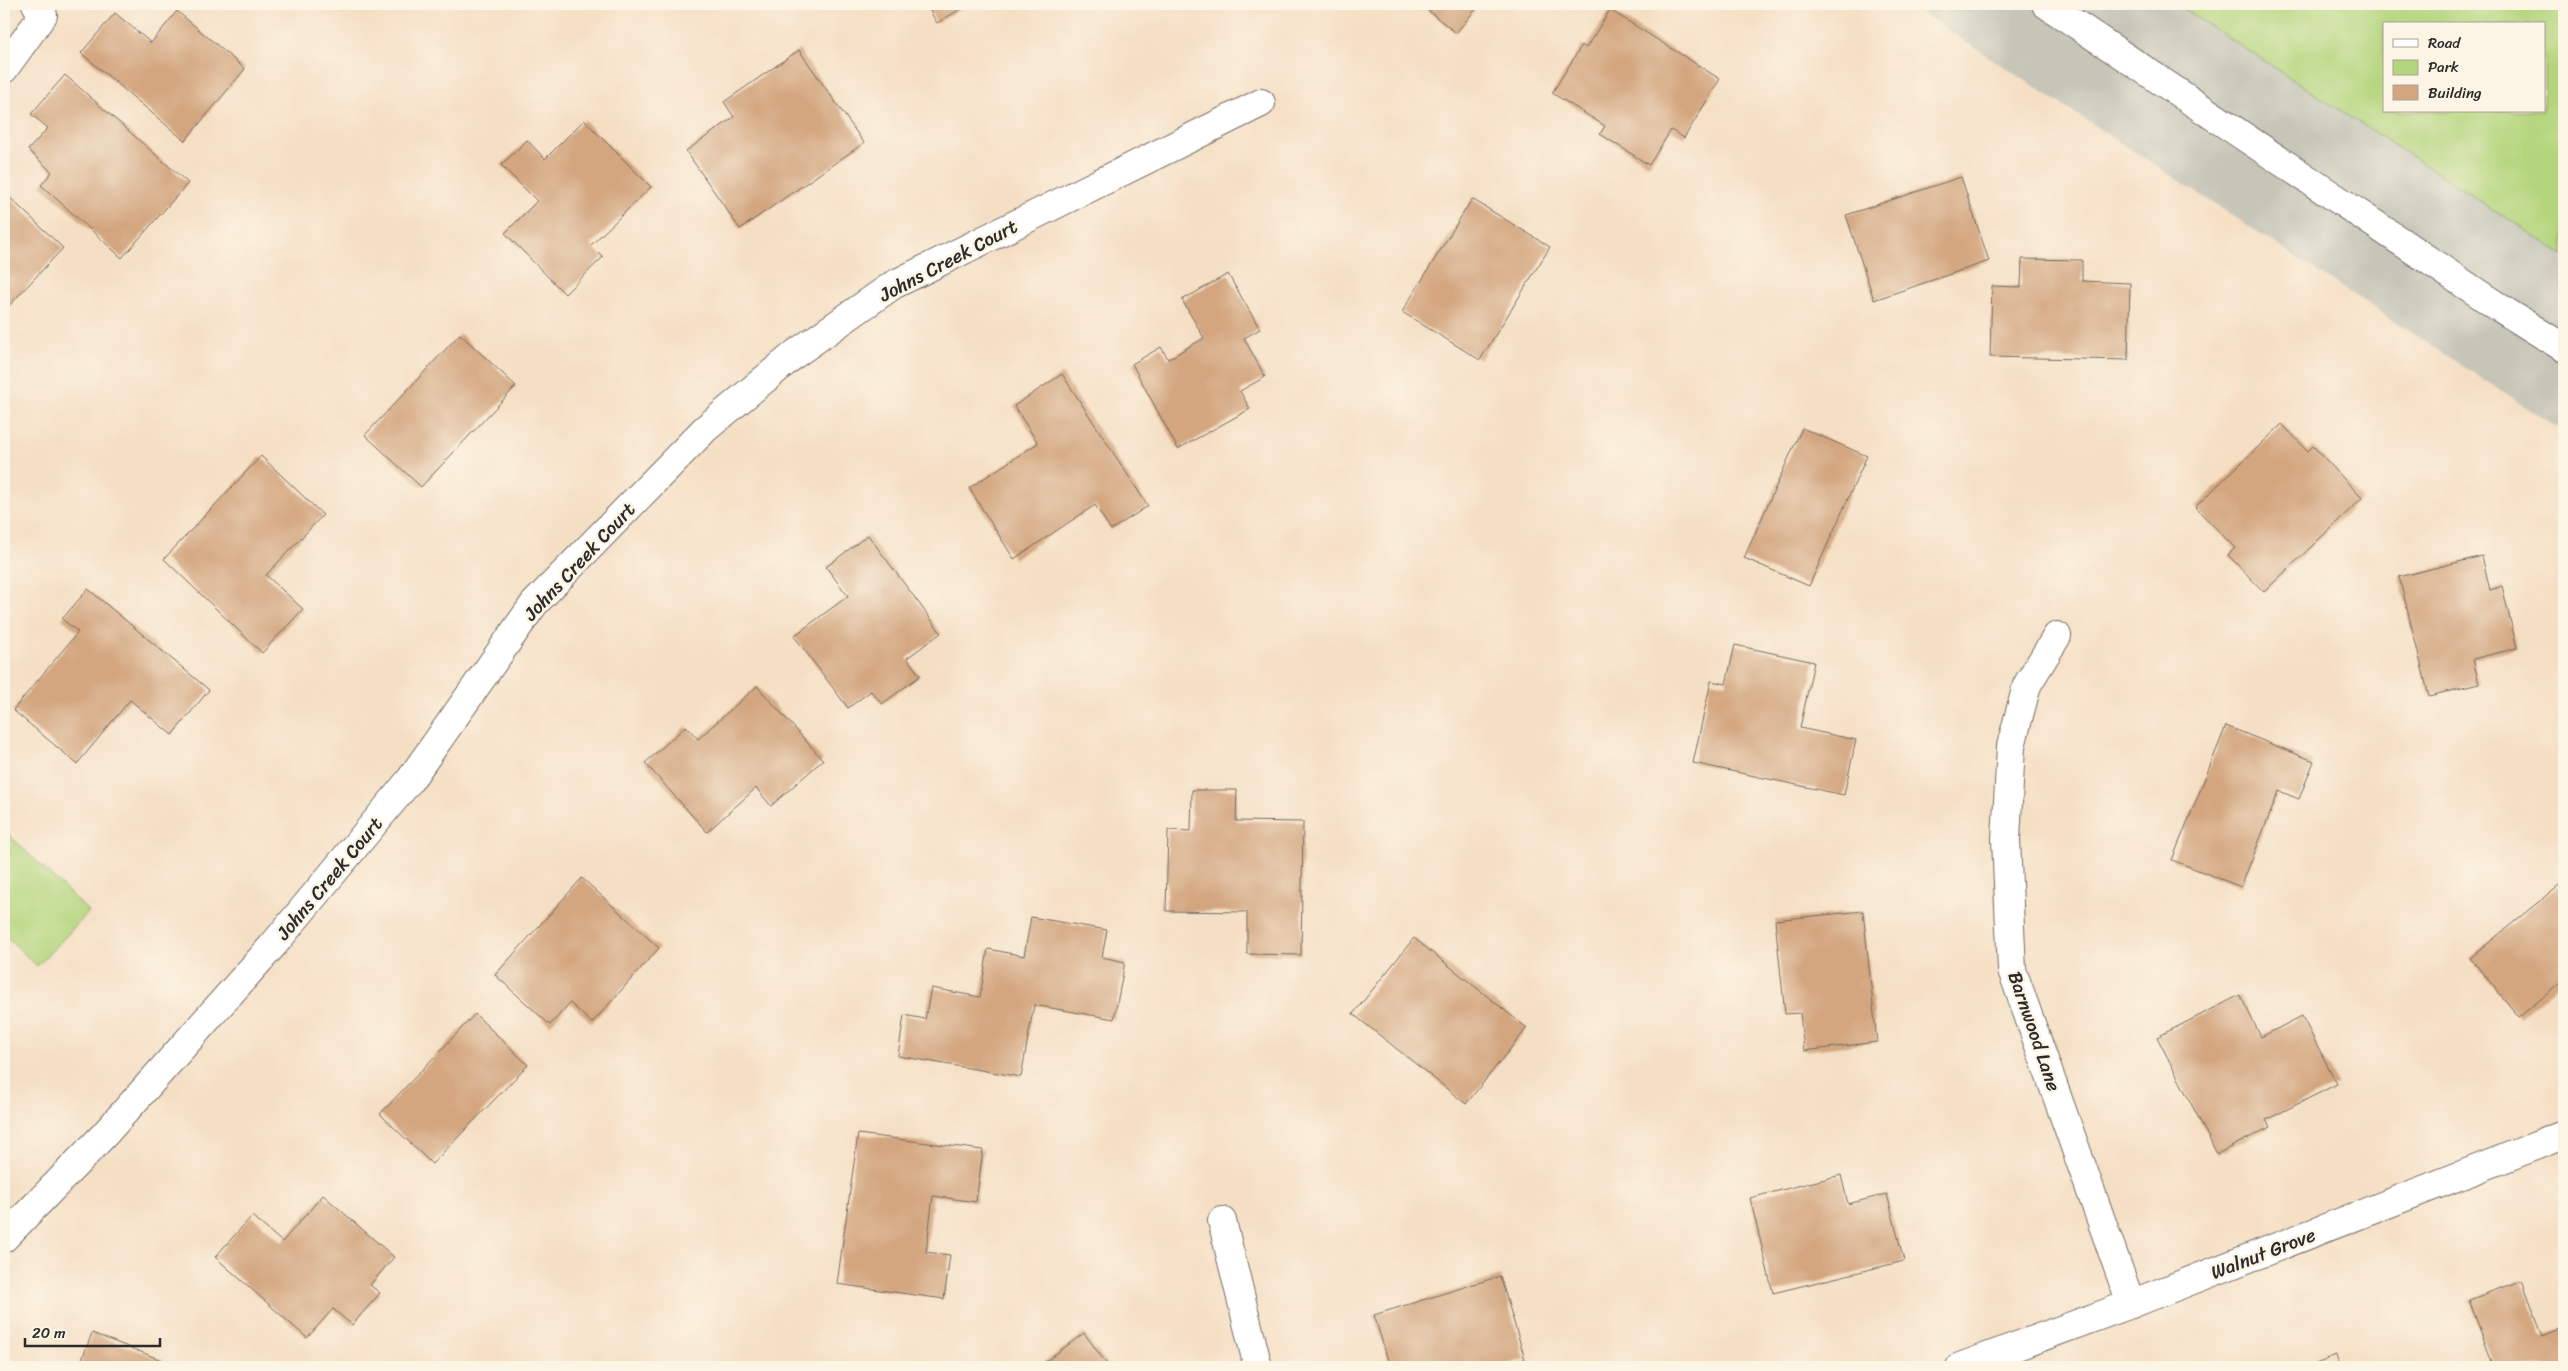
<svg xmlns="http://www.w3.org/2000/svg" width="2568" height="1371" font-family="Sriracha,sans-serif">
<style>
.industrial{fill:#c5c5b8}
.green{fill:#b4d57d;stroke:#708054;fill-rule:evenodd}
.building{fill:#d3a67f}
.lines{fill:none;stroke-linecap:round;stroke-linejoin:round}
.minor-casing{stroke:#726a61;stroke-width:30}
.minor{stroke:#fff;stroke-width:28}
.labels{text-anchor:middle;stroke-width:5;stroke-linejoin:round;paint-order:stroke}
.street-label{font-size:19px;fill:#2b2b2b;stroke:#fcf5e5}
</style>
<rect width="100%" height="100%" fill="#fcf5e5"/>
<filter id="ink" filterUnits="userSpaceOnUse"><feTurbulence type="fractalNoise" baseFrequency=".02" numOctaves="2"/><feDisplacementMap in="SourceGraphic" scale="10" xChannelSelector="R" yChannelSelector="G"/><feConvolveMatrix kernelMatrix="1 2 1 2 8 2 1 2 1" color-interpolation-filters="sRGB"/></filter>
<filter id="wash" filterUnits="userSpaceOnUse"><feTurbulence type="fractalNoise" baseFrequency=".0096" numOctaves="4" result="noise"/><feDisplacementMap in="SourceGraphic" scale="20" xChannelSelector="R" yChannelSelector="G"/><feGaussianBlur stdDeviation="1.12" result="paint"/><feColorMatrix in="noise" values="0 0 0 0 0 0 0 0 0 0 0 0 0 0 0 0 0 1.4 0 .05"/><feComposite in="paint" operator="in"/></filter>
<g filter="url(#wash)">
<rect width="100%" height="100%" fill="#f5dfc4"/>
<path class="industrial" d="M 1908,4 L 2176,4 L 2564,255 L 2564,432 Z"/>
<g class="green">
<path d="M 2176,4 L 2564,4 L 2564,255 ZM 2384,24 L 2544,24 L 2544,111 L 2384,111 Z"/>
<path d="M 4,830 L 89,912 L 37,966 L 4,934 Z"/>
</g>
<g id="blocks">
<g class="building">
<path d="M 926,4 L 969,4 L 937,23 Z"/>
<path d="M 1420,4 L 1480,4 L 1456,33 Z"/>
<path d="M 1610,10 L 1720,79 L 1684,138 L 1671,130 L 1649,165 L 1600,134 L 1605,126 L 1552,93 L 1582,45 L 1586,48 Z"/>
<path d="M 177,11 L 245,69 L 185,141 L 81,53 L 115,13 L 151,43 Z"/>
<path d="M 799,50 L 864,143 L 740,229 L 686,151 L 734,117 L 724,102 Z"/>
<path d="M 65,75 L 188,183 L 122,258 L 41,185 L 52,172 L 28,150 L 48,128 L 31,114 Z"/>
<path d="M 584,120 L 651,187 L 591,245 L 603,257 L 565,294 L 505,233 L 537,201 L 501,165 L 527,140 L 545,159 Z"/>
<path d="M 1961,177 L 1989,261 L 1874,300 L 1846,215 Z"/>
<path d="M 4,192 L 63,248 L 4,311 Z"/>
<path d="M 1472,199 L 1550,247 L 1480,360 L 1402,312 Z"/>
<path d="M 2022,259 L 2082,260 L 2082,281 L 2130,283 L 2128,360 L 1990,357 L 1992,286 L 2021,287 Z"/>
<path d="M 1228,274 L 1260,329 L 1244,338 L 1265,377 L 1240,391 L 1250,409 L 1178,449 L 1132,364 L 1161,347 L 1168,359 L 1204,338 L 1182,300 Z"/>
<path d="M 460,334 L 516,386 L 421,487 L 365,435 Z"/>
<path d="M 1062,374 L 1148,506 L 1111,530 L 1095,505 L 1014,559 L 969,488 L 1038,443 L 1014,406 Z"/>
<path d="M 2282,424 L 2308,451 L 2313,446 L 2362,498 L 2264,592 L 2228,555 L 2235,548 L 2195,507 Z"/>
<path d="M 1802,428 L 1867,456 L 1809,586 L 1744,558 Z"/>
<path d="M 261,456 L 323,515 L 266,575 L 303,609 L 262,653 L 164,559 Z"/>
<path d="M 868,535 L 941,633 L 907,658 L 920,676 L 882,704 L 871,691 L 848,708 L 794,636 L 848,596 L 826,567 Z"/>
<path d="M 2482,556 L 2490,590 L 2502,586 L 2517,648 L 2473,659 L 2479,684 L 2429,696 L 2399,577 Z"/>
<path d="M 88,589 L 209,690 L 172,735 L 130,700 L 77,764 L 13,710 L 78,632 L 62,619 Z"/>
<path d="M 1735,645 L 1814,662 L 1800,728 L 1856,740 L 1844,795 L 1693,763 L 1711,681 L 1726,684 Z"/>
<path d="M 757,686 L 823,760 L 771,806 L 756,788 L 707,832 L 645,763 L 686,726 L 698,739 Z"/>
<path d="M 2226,726 L 2314,761 L 2299,799 L 2279,791 L 2241,887 L 2172,860 Z"/>
<path d="M 1192,790 L 1237,790 L 1236,821 L 1303,822 L 1301,955 L 1247,954 L 1247,912 L 1166,911 L 1168,830 L 1191,831 Z"/>
<path d="M 582,878 L 659,948 L 592,1023 L 570,1003 L 550,1025 L 495,975 Z"/>
<path d="M 2564,881 L 2564,980 L 2519,1017 L 2470,958 Z"/>
<path d="M 1863,911 L 1877,1042 L 1804,1051 L 1800,1013 L 1785,1014 L 1775,920 Z"/>
<path d="M 1031,917 L 1107,930 L 1102,957 L 1125,962 L 1114,1019 L 1034,1005 L 1021,1077 L 898,1056 L 904,1015 L 925,1019 L 931,988 L 980,997 L 988,949 L 1024,956 Z"/>
<path d="M 1414,938 L 1527,1028 L 1466,1104 L 1353,1014 Z"/>
<path d="M 2240,995 L 2261,1037 L 2302,1016 L 2337,1084 L 2266,1120 L 2270,1127 L 2217,1154 L 2157,1037 Z"/>
<path d="M 475,1014 L 528,1065 L 432,1164 L 380,1114 Z"/>
<path d="M 858,1134 L 983,1150 L 976,1202 L 933,1196 L 926,1252 L 950,1255 L 944,1299 L 837,1284 Z"/>
<path d="M 1841,1175 L 1848,1204 L 1887,1194 L 1904,1261 L 1773,1293 L 1750,1198 Z"/>
<path d="M 323,1195 L 394,1257 L 370,1285 L 380,1293 L 352,1325 L 333,1309 L 307,1338 L 215,1257 L 252,1216 L 282,1242 Z"/>
<path d="M 1500,1276 L 1525,1359 L 1498,1367 L 1390,1367 L 1374,1315 Z"/>
<path d="M 2522,1280 L 2543,1336 L 2564,1328 L 2564,1367 L 2494,1367 L 2469,1300 Z"/>
<path d="M 92,1333 L 169,1363 L 168,1367 L 79,1367 Z"/>
<path d="M 1084,1333 L 1109,1367 L 1038,1367 Z"/>
<path d="M 2336,1356 L 2340,1367 L 2308,1367 Z"/>
</g>
</g>
</g>
<g filter="url(#ink)">
<use href="#blocks" fill-opacity="0" stroke="#726a61" stroke-width="1"/>
<g class="lines">
<defs>
<g id="minor">
<path d="M 2046,4 L 2500,308 L 2564,348"/>
<path d="M 4,69 L 43,15 L 36,4"/>
<path d="M 2057,636 L 2027,685 L 2011,746 L 2006,840 L 2012,970 L 2131,1304"/>
<path d="M 1222,1221 L 1258,1367"/>
<path d="M 4,1238 L 104,1135 L 274,944 L 410,780 L 534,604 L 705,429 L 795,354 L 893,285 L 1261,103"/>
<path d="M 1960,1367 L 2131,1304 L 2564,1135"/>
</g>
</defs>
<use href="#minor" class="minor-casing"/>
<use href="#minor" class="minor"/>
</g>
</g>
<g class="labels">
<g class="street-label">
<text transform="translate(948 260) rotate(-28)" y="7">Johns Creek Court</text>
<text transform="translate(579 561) rotate(-47)" y="7">Johns Creek Court</text>
<text transform="translate(329 878) rotate(-50)" y="7">Johns Creek Court</text>
<text transform="translate(2035 1031) rotate(71)" y="7">Barnwood Lane</text>
<text transform="translate(2263 1253) rotate(-21)" y="7">Walnut Grove</text>
</g>
</g>
<rect width="2568" height="1371" fill="none" stroke="#fcf5e5" stroke-width="20"/>
<rect x="2383" y="22" width="162" height="90" fill="#fcf5e5" stroke="#a8a49b"/>
<rect x="2393" y="39" width="25" height="8" fill="#ffffff" stroke="#a8a49b"/>
<text x="2428" y="48" font-size="15" fill="#2b2b2b">Road</text>
<rect x="2393" y="60" width="25" height="15" fill="#b4d57d" stroke="#a8a49b"/>
<text x="2428" y="72" font-size="15" fill="#2b2b2b">Park</text>
<rect x="2393" y="85" width="25" height="15" fill="#d3a67f" stroke="#a8a49b"/>
<text x="2428" y="98" font-size="15" fill="#2b2b2b">Building</text>
<path d="M25 1338v8h135v-8" fill="none" stroke="#2b2b2b" stroke-width="2.5"/>
<text x="32" y="1338" font-size="15" fill="#2b2b2b" stroke="#fcf5e5" stroke-width="4" paint-order="stroke">20 m</text>
</svg>
